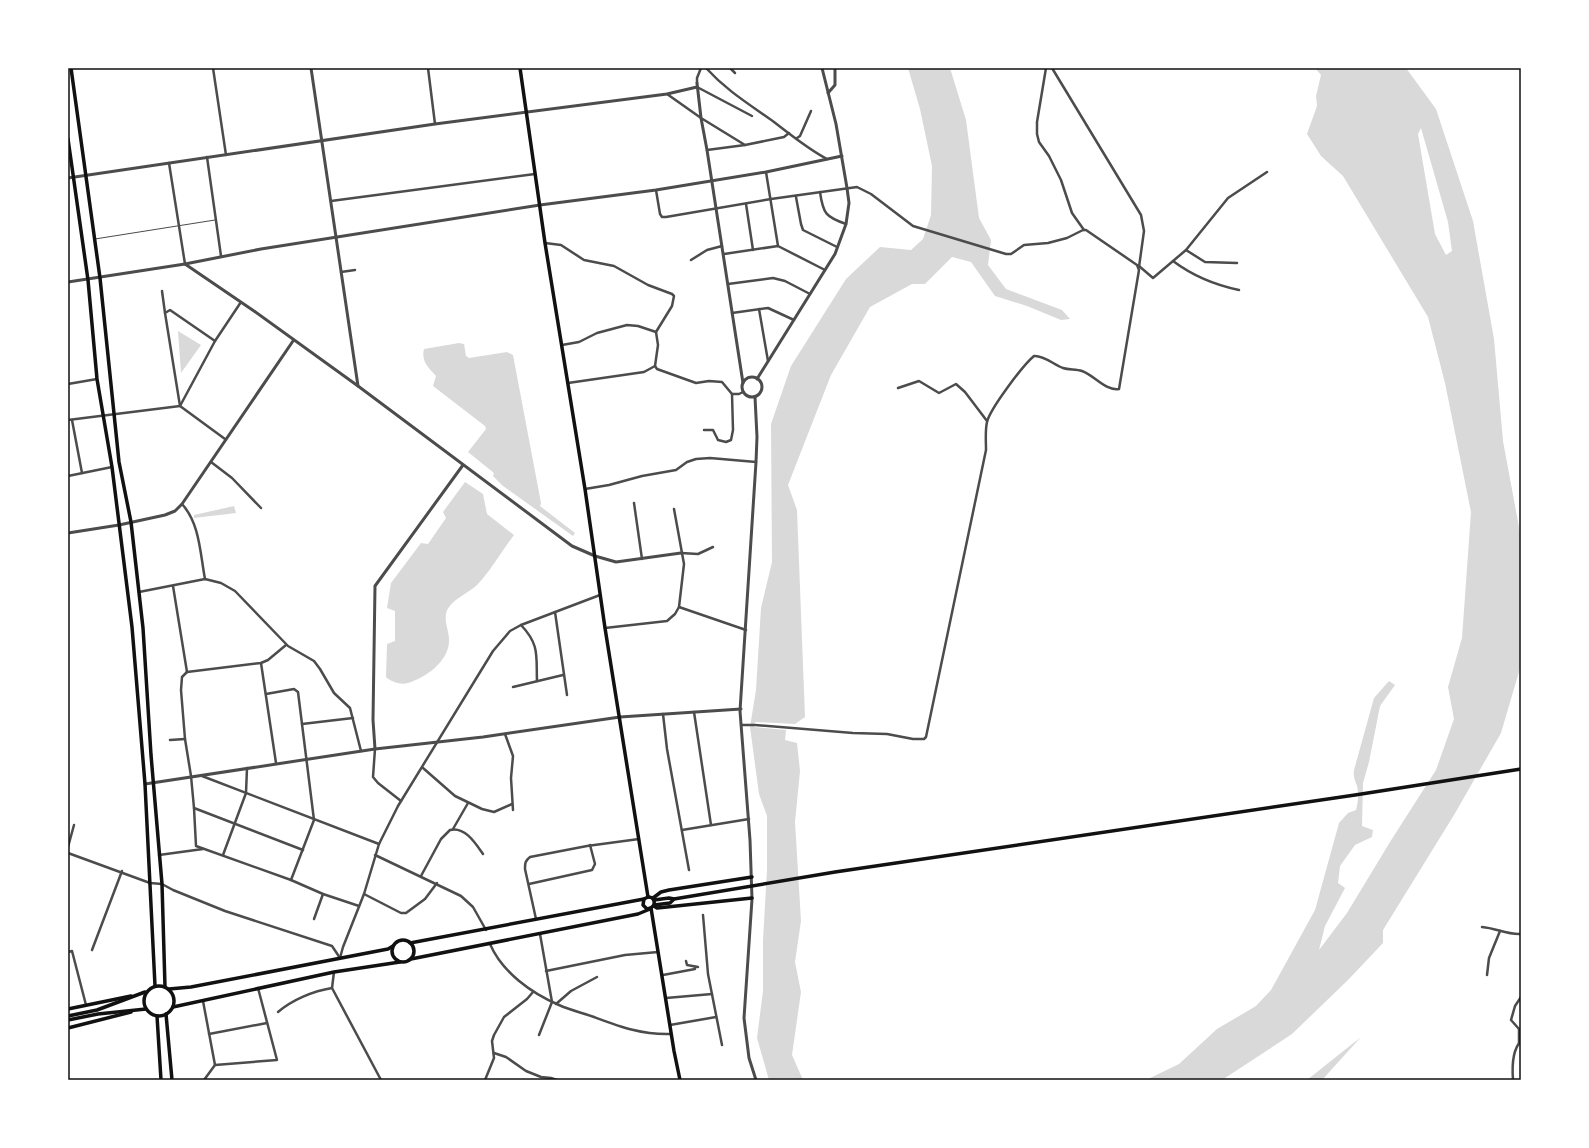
<svg xmlns="http://www.w3.org/2000/svg" width="1589" height="1148" font-family="'Roboto Condensed',sans-serif">
<style>
.water{fill:#d9d9d9;fill-rule:evenodd}
.lines{fill:none;stroke-linecap:round;stroke-linejoin:round}
.service{stroke:#4c4c4c;stroke-width:1}
.minor{stroke:#4c4c4c;stroke-width:2.5}
.tertiary{stroke:#4c4c4c;stroke-width:3}
.secondary{stroke:#111;stroke-width:3.5}
.primary{stroke:#111;stroke-width:3.5}
.neatline{fill:none;stroke:#111;stroke-width:1.5}
</style>
<rect width="100%" height="100%" fill="#fff"/>
<g class="water">
<path d="M 908,68 L 950,68 L 966,120 L 979,218 L 991,240 L 988,265 L 1006,289 L 1062,310 L 1070,319 L 1061,320 L 1027,306 L 995,296 L 971,262 L 952,257 L 925,284 L 912,284 L 870,307 L 831,375 L 788,485 L 797,510 L 805,717 L 795,724 L 755,722 L 754,727 L 786,730 L 785,740 L 797,743 L 800,771 L 795,822 L 801,921 L 795,962 L 801,992 L 792,1055 L 803,1080 L 769,1080 L 757,1038 L 763,991 L 763,940 L 767,870 L 767,816 L 759,794 L 750,727 L 756,690 L 761,608 L 772,562 L 771,424 L 791,366 L 846,279 L 880,247 L 911,250 L 923,239 L 931,215 L 932,166 L 920,109 Z"/>
<path d="M 1315,68 L 1406,68 L 1436,109 L 1473,221 L 1494,339 L 1503,441 L 1521,538 L 1521,665 L 1501,733 L 1454,815 L 1383,930 L 1383,943 L 1348,980 L 1292,1034 L 1222,1080 L 1146,1080 L 1179,1064 L 1217,1029 L 1256,1006 L 1271,990 L 1315,910 L 1339,823 L 1348,813 L 1356,810 C 1358,803 1359,794 1357,786 C 1355,780 1353,777 1354,770 L 1374,698 L 1389,681 L 1395,685 L 1380,706 L 1369,762 L 1363,783 L 1362,826 L 1373,830 L 1372,837 L 1355,845 L 1340,866 L 1338,883 L 1345,888 L 1325,926 L 1319,950 L 1347,913 L 1390,842 L 1436,770 L 1454,719 L 1448,687 L 1462,638 L 1471,512 L 1445,383 L 1428,317 L 1343,176 L 1321,156 L 1307,134 L 1317,106 L 1316,96 L 1321,75 ZM 1421,128 L 1448,222 L 1452,251 L 1446,255 L 1435,234 L 1418,134 Z"/>
<path d="M 178,331 L 201,345 L 181,373 Z"/>
<path d="M 459,343 L 464,344 L 466,356 L 469,358 L 507,352 L 513,355 L 541,503 L 540,506 L 575,533 L 573,536 L 503,486 L 493,476 L 494,473 L 468,452 L 486,429 L 485,426 L 433,386 L 436,376 C 428,367 421,361 424,349 Z"/>
<path d="M 465,482 L 483,494 L 487,514 L 514,535 C 503,549 490,572 478,584 C 470,592 455,598 449,607 C 441,618 450,631 449,642 C 448,662 425,678 408,683 C 401,685 391,682 386,677 L 387,644 L 395,641 L 395,611 L 387,608 L 391,583 L 421,543 L 428,544 L 446,518 L 443,512 Z"/>
<path d="M 234,506 L 236,513 L 194,518 L 194,515 Z"/>
<path d="M 1361,1037 L 1322,1080 L 1307,1080 Z"/>
</g>
<g class="lines">
<path class="service" d="M 95,239 L 215,220"/>
<g class="minor">
<path d="M 213,68 L 226,155"/>
<path d="M 428,68 L 435,124"/>
<path d="M 706,68 C 727,91 749,104 774,122 C 791,135 808,149 827,159"/>
<path d="M 730,68 L 735,73"/>
<path d="M 1046,68 L 1037,122 L 1037,134 L 1039,142 L 1049,156 L 1061,180 L 1072,213 L 1084,230"/>
<path d="M 1052,68 L 1141,215 L 1144,231 L 1139,267"/>
<path d="M 697,83 L 697,78 L 701,68"/>
<path d="M 697,87 L 752,116"/>
<path d="M 667,94 L 701,118 L 745,145"/>
<path d="M 797,138 L 800,136 L 811,111"/>
<path d="M 707,150 L 745,145 L 784,137 L 789,133"/>
<path d="M 207,157 L 221,256"/>
<path d="M 169,163 L 185,264"/>
<path d="M 766,172 L 778,246"/>
<path d="M 656,190 L 660,214 L 662,217 L 666,217 L 771,199 L 857,187 L 871,194 L 913,226 L 1006,254 L 1011,254 L 1024,245 L 1048,243 L 1067,238 L 1083,230 L 1086,230 L 1137,265 L 1139,270 L 1119,389 C 1105,391 1094,375 1082,371 C 1076,369 1069,370 1063,368 C 1054,365 1044,355 1034,356 C 1023,365 990,409 987,422 C 985,431 986,441 986,450 L 926,737 L 924,739 L 913,739 L 887,734 L 853,733 L 755,725 L 742,725"/>
<path d="M 820,192 C 823,214 826,217 846,224"/>
<path d="M 796,197 L 801,224 L 803,230 L 837,247"/>
<path d="M 331,201 L 535,174"/>
<path d="M 746,204 L 753,250"/>
<path d="M 545,243 L 561,245 L 584,260 L 614,266 L 648,285 L 672,294 L 674,296 L 672,306 L 656,332 L 658,345 L 655,366 L 657,369 L 696,383 L 709,381 L 722,382 L 732,394 L 739,394 L 743,392"/>
<path d="M 1186,250 L 1205,262 L 1237,263"/>
<path d="M 724,254 L 778,246 L 825,270"/>
<path d="M 691,260 L 707,250 L 722,246"/>
<path d="M 1173,261 C 1193,276 1215,285 1239,290"/>
<path d="M 1139,266 L 1153,278 L 1186,250 L 1228,198 L 1267,172"/>
<path d="M 341,272 L 355,270"/>
<path d="M 728,284 L 773,278 L 785,281 L 810,294"/>
<path d="M 162,291 L 165,313"/>
<path d="M 759,309 L 768,361"/>
<path d="M 732,313 L 768,308 L 794,320"/>
<path d="M 215,341 L 170,310 L 165,313 L 180,406 L 225,439"/>
<path d="M 562,345 L 579,342 L 597,333 L 627,325 L 638,326 L 656,332"/>
<path d="M 568,383 L 644,372 L 655,366"/>
<path d="M 68,384 L 97,379"/>
<path d="M 898,388 L 919,381 L 939,393 L 956,384 L 965,392 L 987,421"/>
<path d="M 68,420 L 180,406 L 215,341 L 241,302"/>
<path d="M 72,420 L 82,473"/>
<path d="M 704,430 L 713,430 L 718,440 L 726,442 L 731,440 L 733,430 L 732,394"/>
<path d="M 211,462 L 232,478 L 261,508"/>
<path d="M 68,476 L 112,467"/>
<path d="M 585,489 L 609,485 L 642,476 L 676,470 L 687,462 L 696,459 L 710,458 L 756,462"/>
<path d="M 634,503 L 642,559"/>
<path d="M 182,504 C 200,524 200,553 205,579"/>
<path d="M 681,553 L 698,554 L 713,547"/>
<path d="M 205,579 L 221,583 L 235,591 L 288,646 L 314,661 L 320,669 L 334,693 L 350,708 L 361,751"/>
<path d="M 173,586 L 187,672"/>
<path d="M 139,592 L 205,579"/>
<path d="M 679,607 L 746,630"/>
<path d="M 555,612 L 567,695"/>
<path d="M 521,625 C 540,645 536,656 537,681"/>
<path d="M 605,628 L 667,621 L 675,614 L 679,607 L 684,564 L 674,509"/>
<path d="M 261,663 L 276,763"/>
<path d="M 187,672 L 182,677 L 181,690 L 185,739 L 191,776 L 194,808 L 303,850"/>
<path d="M 187,672 L 261,663 L 268,660 L 286,645"/>
<path d="M 513,687 L 563,675"/>
<path d="M 266,694 L 294,689 L 298,692 L 314,820 L 291,880"/>
<path d="M 694,712 L 711,825"/>
<path d="M 663,714 L 667,749 L 689,870"/>
<path d="M 302,724 L 353,718"/>
<path d="M 505,734 L 513,756 L 511,778 L 513,810"/>
<path d="M 170,740 L 185,739"/>
<path d="M 375,749 L 373,777 L 378,783 L 401,801"/>
<path d="M 423,768 L 455,796 L 482,809 L 494,812 L 512,804"/>
<path d="M 202,776 L 379,844"/>
<path d="M 194,808 L 196,846 L 291,880 L 323,894 L 359,906"/>
<path d="M 453,829 L 468,803"/>
<path d="M 682,830 L 749,819"/>
<path d="M 68,847 L 74,825"/>
<path d="M 68,853 L 150,883 L 162,884 L 173,890 L 225,911 L 332,946 L 340,958"/>
<path d="M 159,855 L 203,849"/>
<path d="M 223,855 L 246,793 L 247,768"/>
<path d="M 375,855 L 461,896 L 473,907 L 486,930"/>
<path d="M 421,876 L 441,839 L 450,830 C 465,826 476,844 483,854"/>
<path d="M 529,884 L 592,870 L 595,864 L 590,845"/>
<path d="M 364,894 L 401,913 L 406,913 L 425,899 L 437,883"/>
<path d="M 703,915 L 708,974 L 722,1045"/>
<path d="M 314,919 L 323,894"/>
<path d="M 536,919 L 525,869 C 525,863 525,861 530,857 L 587,846 L 639,839"/>
<path d="M 1482,927 C 1496,928 1507,935 1521,934"/>
<path d="M 490,944 C 502,972 531,993 559,1005 C 570,1010 583,1013 594,1017 C 621,1027 642,1035 671,1034"/>
<path d="M 92,950 L 122,871"/>
<path d="M 68,952 L 72,951 L 86,1005"/>
<path d="M 340,958 L 343,947 L 364,894 L 379,844 L 398,806 L 493,651 L 510,631 L 521,625 L 600,595"/>
<path d="M 686,961 L 687,965 L 698,967"/>
<path d="M 546,971 L 625,955 L 658,952"/>
<path d="M 334,972 L 332,988 L 381,1080"/>
<path d="M 663,975 L 695,969 L 695,967"/>
<path d="M 1487,975 L 1489,958 L 1500,931"/>
<path d="M 666,998 L 712,994"/>
<path d="M 203,1001 L 215,1065 L 277,1060 L 258,988"/>
<path d="M 556,1004 L 571,991 L 597,977"/>
<path d="M 278,1012 C 292,1000 313,991 332,988"/>
<path d="M 670,1025 L 716,1017"/>
<path d="M 209,1034 L 267,1023"/>
<path d="M 539,1035 L 552,1002 L 540,934"/>
<path d="M 1519,1043 L 1519,1029 L 1511,1020 L 1515,1006 L 1521,997"/>
<path d="M 494,1053 L 506,1057 L 526,1071 L 541,1077 L 551,1078 L 557,1080"/>
<path d="M 204,1080 L 215,1065"/>
<path d="M 485,1080 L 494,1058 L 492,1041 L 494,1035 L 504,1017 L 527,999 L 533,992"/>
<path d="M 1513,1080 C 1512,1067 1512,1050 1521,1041"/>
</g>
<g class="tertiary">
<path d="M 311,68 L 358,386"/>
<path d="M 697,83 L 701,118 L 707,150 L 743,383"/>
<path d="M 828,93 L 835,85 L 835,68"/>
<path d="M 68,178 L 435,124 L 667,94 L 697,87"/>
<path d="M 185,264 L 254,311 L 358,386 L 572,546 L 595,556 L 616,562 L 681,553"/>
<path d="M 68,282 L 185,264 L 261,249 L 540,205 L 656,190 L 766,172 L 842,156"/>
<circle cx="752" cy="387" r="10"/>
<path d="M 757,379 L 835,254 L 846,224 L 849,203 L 847,188 L 836,124 L 822,68"/>
<path d="M 755,397 L 757,437 L 756,462 L 740,711 L 750,840 L 752,899 L 744,1018 L 749,1058 L 756,1080"/>
<path d="M 68,533 L 119,525 L 165,515 L 175,511 L 182,504 L 293,341"/>
<path d="M 375,749 L 373,720 L 375,586 L 463,465"/>
<path d="M 145,784 L 375,749 L 483,737 L 620,717 L 741,709"/>
</g>
<g class="secondary">
<path d="M 71,68 L 100,278 L 119,462 L 131,522 L 143,628 L 151,755 L 162,884 L 165,987"/>
<path d="M 68,139 L 88,280 L 97,379 L 112,467 L 132,627 L 145,784 L 155,986"/>
<path d="M 653,898 L 661,892 L 669,890 L 752,877"/>
<path d="M 674,899 L 835,872 L 1355,795 L 1521,769"/>
<path d="M 654,900 L 669,898 L 674,899 L 670,903 L 654,905"/>
<path d="M 654,906 L 657,908 L 667,907 L 752,898"/>
<circle cx="403" cy="951" r="11"/>
<path d="M 410,943 L 644,899"/>
<path d="M 411,959 L 638,914 L 650,909"/>
<circle cx="159" cy="1001" r="15"/>
<path d="M 169,989 L 191,987 L 388,949 L 393,946"/>
<path d="M 173,1007 L 334,972 L 400,962"/>
<path d="M 68,1009 L 131,996"/>
<path d="M 166,1014 L 172,1080"/>
<path d="M 68,1016 L 97,1010 L 145,992"/>
<path d="M 157,1016 L 161,1080"/>
<path d="M 68,1020 L 98,1014 L 146,1009"/>
<path d="M 68,1028 L 131,1012"/>
</g>
<g class="primary">
<path d="M 520,68 L 545,243 L 585,489 L 605,628 L 648,897"/>
<path d="M 648,897 L 644,899 L 643,905 L 647,909 L 651,908"/>
<path d="M 648,897 C 653,897 655,900 654,905 L 651,908"/>
<path d="M 651,908 L 674,1051 L 680,1080"/>
</g>
</g>
<rect width="1589" height="1148" fill="none" stroke="#ffffff" stroke-width="138"/>
<rect x="69" y="69" width="1451" height="1010" class="neatline"/>
</svg>
